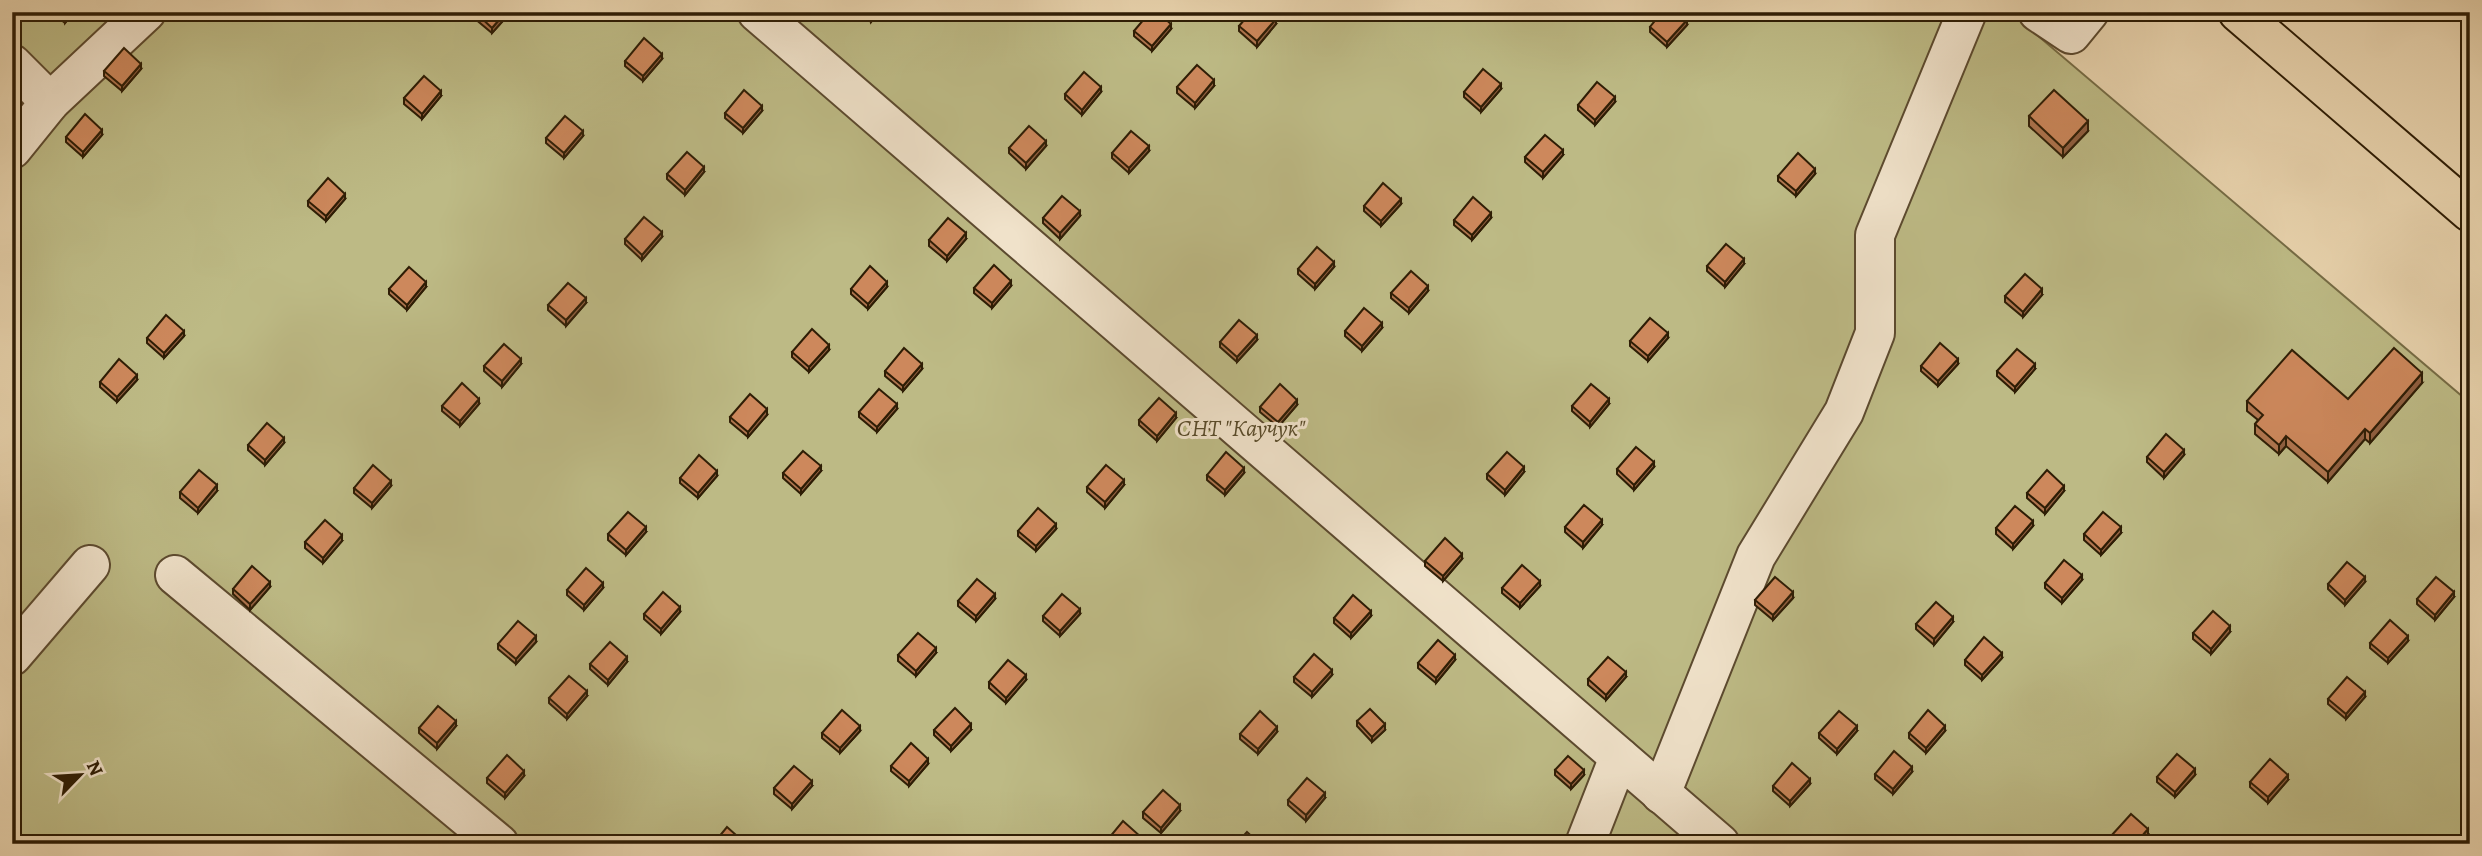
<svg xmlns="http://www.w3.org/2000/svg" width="2482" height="856" font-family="Alegreya,serif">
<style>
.green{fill:#bdba85;stroke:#766c45;stroke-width:2}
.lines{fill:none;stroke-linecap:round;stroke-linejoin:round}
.minor-casing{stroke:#5c4a2f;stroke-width:42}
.major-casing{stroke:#2e1d05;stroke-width:42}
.minor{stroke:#f0e2ca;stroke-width:38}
.major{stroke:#e8d3ad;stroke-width:38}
.wall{fill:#b0754f;stroke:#2e1d05;stroke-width:2}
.shaded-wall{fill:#905f40;stroke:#2e1d05;stroke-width:2}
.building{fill:#cd885c;stroke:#2e1d05;stroke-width:2}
.labels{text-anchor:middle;stroke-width:6;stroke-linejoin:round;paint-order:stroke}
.park-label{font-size:24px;font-style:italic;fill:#594c2b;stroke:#f0e2ca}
</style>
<rect width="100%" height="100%" fill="#e8d3ad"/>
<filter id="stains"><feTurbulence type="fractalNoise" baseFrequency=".00286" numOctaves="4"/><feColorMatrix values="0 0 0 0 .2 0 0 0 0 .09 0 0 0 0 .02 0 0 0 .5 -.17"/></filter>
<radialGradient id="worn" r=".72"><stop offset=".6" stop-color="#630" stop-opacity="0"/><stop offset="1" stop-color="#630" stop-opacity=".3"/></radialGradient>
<path class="green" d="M 12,12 L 2010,12 L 2470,403 L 2470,844 L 12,844 Z"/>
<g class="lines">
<defs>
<g id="minor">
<path d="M 757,12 L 1720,844"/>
<path d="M 2038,12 L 2071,34 L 2089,12"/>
<path d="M 12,64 L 50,102"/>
<path d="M 12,149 L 50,102 L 146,12"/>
<path d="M 175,575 L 499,844"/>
<path d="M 12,656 L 90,565"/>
<path d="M 1661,794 L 1756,556 L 1844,412 L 1875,333 L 1875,235 L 1967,12"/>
<path d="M 1585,844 L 1619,757"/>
</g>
<path id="major" d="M 2238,12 L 2470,212"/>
</defs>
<use href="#minor" class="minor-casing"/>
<use href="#major" class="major-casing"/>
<use href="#minor" class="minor"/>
<use href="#major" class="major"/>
</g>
<g class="wall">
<path d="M 52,12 L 74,12 L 65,23 Z"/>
<path d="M 511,12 L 492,33 L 474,18 L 474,13 Z"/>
<path d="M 859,12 L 879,12 L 871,22 Z"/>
<path d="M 1276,24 L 1257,47 L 1239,31 L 1239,26 Z"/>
<path d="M 1687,25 L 1667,47 L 1650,32 L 1650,27 Z"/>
<path d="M 1171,29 L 1152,51 L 1134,36 L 1134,31 Z"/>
<path d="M 662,59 L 643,81 L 625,66 L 625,61 Z"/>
<path d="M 141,69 L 122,91 L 104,76 L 104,71 Z"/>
<path d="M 1214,86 L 1195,108 L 1177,93 L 1177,87 Z"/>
<path d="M 1501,89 L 1481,112 L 1464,97 L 1464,92 Z"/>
<path d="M 1101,92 L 1082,115 L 1065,99 L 1065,94 Z"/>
<path d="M 441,96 L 422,119 L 404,104 L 404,98 Z"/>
<path d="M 1615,102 L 1595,125 L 1578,110 L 1578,105 Z"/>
<path d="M 762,111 L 743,133 L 725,118 L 725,113 Z"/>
<path d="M 2029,116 L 2088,131 L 2063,157 L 2029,126 Z"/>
<path d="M 102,135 L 83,157 L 66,142 L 66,137 Z"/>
<path d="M 583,136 L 564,158 L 546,143 L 546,138 Z"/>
<path d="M 1046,146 L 1026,169 L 1009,153 L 1009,148 Z"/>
<path d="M 1149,151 L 1129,173 L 1112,158 L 1112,153 Z"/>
<path d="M 1563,155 L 1543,178 L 1525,162 L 1525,157 Z"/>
<path d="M 704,172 L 685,195 L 667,179 L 667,174 Z"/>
<path d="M 1815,174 L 1796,196 L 1778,181 L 1778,176 Z"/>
<path d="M 345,199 L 326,221 L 308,206 L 308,201 Z"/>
<path d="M 1401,204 L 1381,226 L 1364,211 L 1364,206 Z"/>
<path d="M 1080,216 L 1060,239 L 1043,223 L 1043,218 Z"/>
<path d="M 1491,218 L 1472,240 L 1454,225 L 1454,220 Z"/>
<path d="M 662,237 L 642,260 L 625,244 L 625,239 Z"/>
<path d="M 966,239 L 947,261 L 929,246 L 929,240 Z"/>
<path d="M 1744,264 L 1725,287 L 1707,271 L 1707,266 Z"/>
<path d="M 1334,267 L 1315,289 L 1298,274 L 1298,269 Z"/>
<path d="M 1011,286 L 992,308 L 974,293 L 974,288 Z"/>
<path d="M 426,287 L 407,310 L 389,294 L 389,289 Z"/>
<path d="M 887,287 L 868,309 L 851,294 L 851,289 Z"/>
<path d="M 1428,291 L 1409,313 L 1391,298 L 1391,293 Z"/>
<path d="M 2042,295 L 2023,317 L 2005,302 L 2005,296 Z"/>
<path d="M 586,303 L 566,326 L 548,310 L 548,305 Z"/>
<path d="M 1382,328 L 1362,351 L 1345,336 L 1345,331 Z"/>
<path d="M 184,336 L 164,358 L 147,343 L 147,338 Z"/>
<path d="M 1668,338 L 1648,361 L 1630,346 L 1630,341 Z"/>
<path d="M 1257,340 L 1237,362 L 1220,347 L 1220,342 Z"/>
<path d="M 829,350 L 809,372 L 792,357 L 792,352 Z"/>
<path d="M 521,364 L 502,387 L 484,371 L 484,366 Z"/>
<path d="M 1958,364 L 1938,386 L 1921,371 L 1921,366 Z"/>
<path d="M 922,369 L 903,391 L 885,376 L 885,371 Z"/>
<path d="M 2035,369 L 2015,392 L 1997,376 L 1997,371 Z"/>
<path d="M 137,380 L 117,402 L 100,387 L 100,382 Z"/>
<path d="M 2422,383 L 2370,443 L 2365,439 L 2328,482 L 2286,446 L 2279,454 L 2255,434 L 2255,424 L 2258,420 L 2247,411 L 2247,401 L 2348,399 Z"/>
<path d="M 479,404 L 460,426 L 442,411 L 442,406 Z"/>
<path d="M 1609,404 L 1590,427 L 1572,411 L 1572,406 Z"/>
<path d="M 1297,405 L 1278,427 L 1260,412 L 1260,407 Z"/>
<path d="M 897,409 L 877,432 L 859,417 L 859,412 Z"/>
<path d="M 767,415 L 748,437 L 730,422 L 730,417 Z"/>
<path d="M 1176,418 L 1157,441 L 1139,425 L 1139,420 Z"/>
<path d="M 284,443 L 265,465 L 248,450 L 248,445 Z"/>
<path d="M 2184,455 L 2164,478 L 2147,462 L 2147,457 Z"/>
<path d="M 1654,467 L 1634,490 L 1617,474 L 1617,469 Z"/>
<path d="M 821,471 L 801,494 L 783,478 L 783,473 Z"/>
<path d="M 1524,472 L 1505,495 L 1487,479 L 1487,474 Z"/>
<path d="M 1244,473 L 1225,495 L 1207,480 L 1207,475 Z"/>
<path d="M 717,476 L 698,498 L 680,483 L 680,478 Z"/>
<path d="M 1124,485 L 1105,508 L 1087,492 L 1087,487 Z"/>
<path d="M 391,486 L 372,508 L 354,493 L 354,488 Z"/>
<path d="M 217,491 L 198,513 L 180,498 L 180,492 Z"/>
<path d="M 2064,491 L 2045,514 L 2027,498 L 2027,493 Z"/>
<path d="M 1602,525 L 1583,548 L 1565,532 L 1565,527 Z"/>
<path d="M 2033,526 L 2013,549 L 1996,534 L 1996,528 Z"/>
<path d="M 1056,529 L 1036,551 L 1018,536 L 1018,531 Z"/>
<path d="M 646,532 L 626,555 L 608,540 L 608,534 Z"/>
<path d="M 2121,533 L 2101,555 L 2084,540 L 2084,534 Z"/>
<path d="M 342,541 L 323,563 L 305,548 L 305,542 Z"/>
<path d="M 1462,559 L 1443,581 L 1425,566 L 1425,561 Z"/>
<path d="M 2082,580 L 2062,603 L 2045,588 L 2045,583 Z"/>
<path d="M 2365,582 L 2345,605 L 2328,589 L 2328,584 Z"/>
<path d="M 1540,586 L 1520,608 L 1502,593 L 1502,588 Z"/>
<path d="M 270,587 L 250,610 L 233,594 L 233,589 Z"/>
<path d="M 603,588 L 584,610 L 567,595 L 567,590 Z"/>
<path d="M 2454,597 L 2435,620 L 2417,604 L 2417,599 Z"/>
<path d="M 1793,598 L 1773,620 L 1755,605 L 1755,600 Z"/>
<path d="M 995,599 L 976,621 L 958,606 L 958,601 Z"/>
<path d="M 680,612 L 661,634 L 644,619 L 644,614 Z"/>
<path d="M 1080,614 L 1060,636 L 1043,621 L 1043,616 Z"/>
<path d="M 1371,616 L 1351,638 L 1334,623 L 1334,618 Z"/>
<path d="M 1953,622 L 1934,645 L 1916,629 L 1916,624 Z"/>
<path d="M 2230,632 L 2211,654 L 2193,639 L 2193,633 Z"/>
<path d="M 2408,641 L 2388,663 L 2370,648 L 2370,643 Z"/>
<path d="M 536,642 L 516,664 L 498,649 L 498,644 Z"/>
<path d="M 936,653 L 916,676 L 898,661 L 898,655 Z"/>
<path d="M 2002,658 L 1982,680 L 1965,665 L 1965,660 Z"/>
<path d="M 1455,660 L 1436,683 L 1418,668 L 1418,663 Z"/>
<path d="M 627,662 L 608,685 L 590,669 L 590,664 Z"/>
<path d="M 1332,675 L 1312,697 L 1294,682 L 1294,677 Z"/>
<path d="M 1626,677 L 1606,700 L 1588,685 L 1588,679 Z"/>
<path d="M 1026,680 L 1006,703 L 989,688 L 989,682 Z"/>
<path d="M 587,696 L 567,719 L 549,703 L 549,698 Z"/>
<path d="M 2365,697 L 2346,719 L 2328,704 L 2328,699 Z"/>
<path d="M 1357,721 L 1385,730 L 1372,742 L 1357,726 Z"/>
<path d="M 456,726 L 437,749 L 419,733 L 419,728 Z"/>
<path d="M 934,730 L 971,730 L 951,751 L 934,735 Z"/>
<path d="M 860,731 L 840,753 L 822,738 L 822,733 Z"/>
<path d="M 1857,731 L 1837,754 L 1819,738 L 1819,733 Z"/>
<path d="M 1945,731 L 1926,753 L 1909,738 L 1909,733 Z"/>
<path d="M 1277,732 L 1258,754 L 1240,739 L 1240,734 Z"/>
<path d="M 928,764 L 909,786 L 891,771 L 891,766 Z"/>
<path d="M 1555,770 L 1584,775 L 1571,789 L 1555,775 Z"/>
<path d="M 1912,772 L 1893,794 L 1875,779 L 1875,774 Z"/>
<path d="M 2195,775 L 2175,797 L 2157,782 L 2157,777 Z"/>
<path d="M 524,776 L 505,798 L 487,783 L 487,778 Z"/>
<path d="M 2288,780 L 2268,803 L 2250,787 L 2250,782 Z"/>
<path d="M 1810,784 L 1790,806 L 1773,791 L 1773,786 Z"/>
<path d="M 812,786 L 792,809 L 774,794 L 774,788 Z"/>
<path d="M 1325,798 L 1306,821 L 1288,805 L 1288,800 Z"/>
<path d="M 1180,811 L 1161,833 L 1143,818 L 1143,812 Z"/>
<path d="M 2148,834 L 2140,844 L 2114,844 L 2111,841 L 2111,836 Z"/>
</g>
<g class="shaded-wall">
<path d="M 70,12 L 74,12 L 65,23 L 65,18 Z"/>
<path d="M 506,12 L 511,12 L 492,33 L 492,28 Z"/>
<path d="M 875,12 L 879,12 L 871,22 L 871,17 Z"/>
<path d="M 1276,19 L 1276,24 L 1257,47 L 1257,41 Z"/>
<path d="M 1687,20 L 1687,25 L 1667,47 L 1667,42 Z"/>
<path d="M 1171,24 L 1171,29 L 1152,51 L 1152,46 Z"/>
<path d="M 662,54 L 662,59 L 643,81 L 643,76 Z"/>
<path d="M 141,64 L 141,69 L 122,91 L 122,86 Z"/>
<path d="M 1214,80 L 1214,86 L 1195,108 L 1195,103 Z"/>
<path d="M 1501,84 L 1501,89 L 1481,112 L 1481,107 Z"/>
<path d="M 1101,87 L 1101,92 L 1082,115 L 1082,110 Z"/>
<path d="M 441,91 L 441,96 L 422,119 L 422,114 Z"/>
<path d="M 1615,97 L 1615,102 L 1595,125 L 1595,120 Z"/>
<path d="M 762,106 L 762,111 L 743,133 L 743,128 Z"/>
<path d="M 2088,121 L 2088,131 L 2063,157 L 2063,148 Z"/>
<path d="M 102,130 L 102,135 L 83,157 L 83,152 Z"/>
<path d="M 583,131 L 583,136 L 564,158 L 564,153 Z"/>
<path d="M 1046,141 L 1046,146 L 1026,169 L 1026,163 Z"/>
<path d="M 1149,146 L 1149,151 L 1129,173 L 1129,168 Z"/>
<path d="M 1563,150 L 1563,155 L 1543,178 L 1543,172 Z"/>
<path d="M 704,167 L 704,172 L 685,195 L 685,190 Z"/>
<path d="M 1815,169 L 1815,174 L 1796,196 L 1796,191 Z"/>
<path d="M 345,194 L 345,199 L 326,221 L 326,216 Z"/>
<path d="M 1401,199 L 1401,204 L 1381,226 L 1381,221 Z"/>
<path d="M 1080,211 L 1080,216 L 1060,239 L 1060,233 Z"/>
<path d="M 1491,213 L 1491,218 L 1472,240 L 1472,235 Z"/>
<path d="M 662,232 L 662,237 L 642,260 L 642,255 Z"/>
<path d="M 966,233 L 966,239 L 947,261 L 947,256 Z"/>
<path d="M 1744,259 L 1744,264 L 1725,287 L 1725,282 Z"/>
<path d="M 1334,262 L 1334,267 L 1315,289 L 1315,284 Z"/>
<path d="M 1011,281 L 1011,286 L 992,308 L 992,303 Z"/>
<path d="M 426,282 L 426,287 L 407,310 L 407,305 Z"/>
<path d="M 887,282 L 887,287 L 868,309 L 868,304 Z"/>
<path d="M 1428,286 L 1428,291 L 1409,313 L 1409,308 Z"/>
<path d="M 2042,289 L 2042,295 L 2023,317 L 2023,312 Z"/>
<path d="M 586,298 L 586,303 L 566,326 L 566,320 Z"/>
<path d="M 1382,323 L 1382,328 L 1362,351 L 1362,346 Z"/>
<path d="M 184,331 L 184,336 L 164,358 L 164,353 Z"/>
<path d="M 1668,333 L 1668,338 L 1648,361 L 1648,356 Z"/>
<path d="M 1257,335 L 1257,340 L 1237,362 L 1237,357 Z"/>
<path d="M 829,345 L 829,350 L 809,372 L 809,367 Z"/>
<path d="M 521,359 L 521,364 L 502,387 L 502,381 Z"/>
<path d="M 1958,359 L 1958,364 L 1938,386 L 1938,381 Z"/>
<path d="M 922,364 L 922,369 L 903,391 L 903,386 Z"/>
<path d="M 2035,364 L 2035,369 L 2015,392 L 2015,387 Z"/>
<path d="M 2422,373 L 2422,383 L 2370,443 L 2370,433 Z"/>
<path d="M 137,375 L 137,380 L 117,402 L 117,397 Z"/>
<path d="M 479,399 L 479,404 L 460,426 L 460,421 Z"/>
<path d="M 1609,399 L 1609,404 L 1590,427 L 1590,422 Z"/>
<path d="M 1297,400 L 1297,405 L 1278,427 L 1278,422 Z"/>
<path d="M 897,404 L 897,409 L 877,432 L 877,427 Z"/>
<path d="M 767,409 L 767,415 L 748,437 L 748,432 Z"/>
<path d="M 1176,413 L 1176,418 L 1157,441 L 1157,436 Z"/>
<path d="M 2365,429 L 2365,439 L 2328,482 L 2328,472 Z"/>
<path d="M 2286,436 L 2286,446 L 2279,454 L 2279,445 Z"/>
<path d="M 284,438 L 284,443 L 265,465 L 265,460 Z"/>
<path d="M 2184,450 L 2184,455 L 2164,478 L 2164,472 Z"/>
<path d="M 1654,462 L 1654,467 L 1634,490 L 1634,485 Z"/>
<path d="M 821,466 L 821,471 L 801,494 L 801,489 Z"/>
<path d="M 1524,467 L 1524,472 L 1505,495 L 1505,490 Z"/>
<path d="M 1244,468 L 1244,473 L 1225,495 L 1225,490 Z"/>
<path d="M 717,471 L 717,476 L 698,498 L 698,493 Z"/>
<path d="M 1124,480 L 1124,485 L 1105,508 L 1105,502 Z"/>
<path d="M 391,481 L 391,486 L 372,508 L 372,503 Z"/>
<path d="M 217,485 L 217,491 L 198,513 L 198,508 Z"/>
<path d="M 2064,486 L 2064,491 L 2045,514 L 2045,508 Z"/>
<path d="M 1602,520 L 1602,525 L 1583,548 L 1583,542 Z"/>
<path d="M 2033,521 L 2033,526 L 2013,549 L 2013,544 Z"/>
<path d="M 1056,524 L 1056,529 L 1036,551 L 1036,546 Z"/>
<path d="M 646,527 L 646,532 L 626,555 L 626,550 Z"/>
<path d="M 2121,527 L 2121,533 L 2101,555 L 2101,550 Z"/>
<path d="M 342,535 L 342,541 L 323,563 L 323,558 Z"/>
<path d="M 1462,554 L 1462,559 L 1443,581 L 1443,576 Z"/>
<path d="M 2082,575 L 2082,580 L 2062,603 L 2062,598 Z"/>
<path d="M 2365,577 L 2365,582 L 2345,605 L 2345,600 Z"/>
<path d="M 1540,581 L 1540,586 L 1520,608 L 1520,603 Z"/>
<path d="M 270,582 L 270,587 L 250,610 L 250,604 Z"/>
<path d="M 603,583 L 603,588 L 584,610 L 584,605 Z"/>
<path d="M 1793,592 L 1793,598 L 1773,620 L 1773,615 Z"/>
<path d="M 2454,592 L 2454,597 L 2435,620 L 2435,615 Z"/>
<path d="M 995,594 L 995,599 L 976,621 L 976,616 Z"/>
<path d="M 680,607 L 680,612 L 661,634 L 661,629 Z"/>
<path d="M 1080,609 L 1080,614 L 1060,636 L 1060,631 Z"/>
<path d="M 1371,611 L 1371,616 L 1351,638 L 1351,633 Z"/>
<path d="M 1953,617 L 1953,622 L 1934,645 L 1934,639 Z"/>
<path d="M 2230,626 L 2230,632 L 2211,654 L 2211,649 Z"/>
<path d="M 536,636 L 536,642 L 516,664 L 516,659 Z"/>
<path d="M 2408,636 L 2408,641 L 2388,663 L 2388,658 Z"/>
<path d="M 936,648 L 936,653 L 916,676 L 916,671 Z"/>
<path d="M 2002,653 L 2002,658 L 1982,680 L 1982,675 Z"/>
<path d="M 1455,655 L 1455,660 L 1436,683 L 1436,678 Z"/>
<path d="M 627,657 L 627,662 L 608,685 L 608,680 Z"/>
<path d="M 1332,670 L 1332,675 L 1312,697 L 1312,692 Z"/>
<path d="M 1626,672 L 1626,677 L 1606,700 L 1606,695 Z"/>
<path d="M 1026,675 L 1026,680 L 1006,703 L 1006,698 Z"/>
<path d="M 587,691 L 587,696 L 567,719 L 567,714 Z"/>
<path d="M 2365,692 L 2365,697 L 2346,719 L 2346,714 Z"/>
<path d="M 456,721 L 456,726 L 437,749 L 437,743 Z"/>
<path d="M 971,724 L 971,730 L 951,751 L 951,746 Z"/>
<path d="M 1385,724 L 1385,730 L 1372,742 L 1372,737 Z"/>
<path d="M 860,726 L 860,731 L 840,753 L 840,748 Z"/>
<path d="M 1857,726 L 1857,731 L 1837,754 L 1837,749 Z"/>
<path d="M 1945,726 L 1945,731 L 1926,753 L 1926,748 Z"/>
<path d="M 1277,727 L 1277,732 L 1258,754 L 1258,749 Z"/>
<path d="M 928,759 L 928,764 L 909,786 L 909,781 Z"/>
<path d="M 1912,767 L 1912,772 L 1893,794 L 1893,789 Z"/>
<path d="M 2195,769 L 2195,775 L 2175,797 L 2175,792 Z"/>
<path d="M 1584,770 L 1584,775 L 1571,789 L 1571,784 Z"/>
<path d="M 524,771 L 524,776 L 505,798 L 505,793 Z"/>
<path d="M 2288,775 L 2288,780 L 2268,803 L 2268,797 Z"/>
<path d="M 1810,779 L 1810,784 L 1790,806 L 1790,801 Z"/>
<path d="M 812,781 L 812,786 L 792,809 L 792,804 Z"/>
<path d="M 1325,793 L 1325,798 L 1306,821 L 1306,815 Z"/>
<path d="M 1180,805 L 1180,811 L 1161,833 L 1161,828 Z"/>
<path d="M 2148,829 L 2148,834 L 2140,844 L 2135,844 Z"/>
</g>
<g class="building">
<path d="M 58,12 L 70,12 L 65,18 Z"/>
<path d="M 475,12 L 506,12 L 492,28 Z"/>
<path d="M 865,12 L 875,12 L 871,17 Z"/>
<path d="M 1150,12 L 1157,12 L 1171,24 L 1152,46 L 1134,31 Z"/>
<path d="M 1251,12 L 1268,12 L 1276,19 L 1257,41 L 1239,26 Z"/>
<path d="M 1662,12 L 1678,12 L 1687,20 L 1667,42 L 1650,27 Z"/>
<path d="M 644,38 L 662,54 L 643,76 L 625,61 Z"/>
<path d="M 124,48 L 141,64 L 122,86 L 104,71 Z"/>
<path d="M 1197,65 L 1214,80 L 1195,103 L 1177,87 Z"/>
<path d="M 1483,69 L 1501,84 L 1481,107 L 1464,92 Z"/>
<path d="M 1084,72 L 1101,87 L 1082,110 L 1065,94 Z"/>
<path d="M 424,76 L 441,91 L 422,114 L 404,98 Z"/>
<path d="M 1597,82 L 1615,97 L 1595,120 L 1578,105 Z"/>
<path d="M 744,90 L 762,106 L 743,128 L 725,113 Z"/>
<path d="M 2054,90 L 2088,121 L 2063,148 L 2029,116 Z"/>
<path d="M 85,114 L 102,130 L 83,152 L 66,137 Z"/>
<path d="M 565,116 L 583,131 L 564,153 L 546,138 Z"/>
<path d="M 1029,126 L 1046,141 L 1026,163 L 1009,148 Z"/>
<path d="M 1131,131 L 1149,146 L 1129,168 L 1112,153 Z"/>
<path d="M 1545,135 L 1563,150 L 1543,172 L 1525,157 Z"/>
<path d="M 687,152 L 704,167 L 685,190 L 667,174 Z"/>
<path d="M 1798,153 L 1815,169 L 1796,191 L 1778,176 Z"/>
<path d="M 328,178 L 345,194 L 326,216 L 308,201 Z"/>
<path d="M 1383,183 L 1401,199 L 1381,221 L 1364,206 Z"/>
<path d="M 1062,196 L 1080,211 L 1060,233 L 1043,218 Z"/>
<path d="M 1473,197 L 1491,213 L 1472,235 L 1454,220 Z"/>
<path d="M 644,217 L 662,232 L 642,255 L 625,239 Z"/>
<path d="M 948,218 L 966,233 L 947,256 L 929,240 Z"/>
<path d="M 1726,244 L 1744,259 L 1725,282 L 1707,266 Z"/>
<path d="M 1317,247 L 1334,262 L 1315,284 L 1298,269 Z"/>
<path d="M 994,265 L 1011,281 L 992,303 L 974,288 Z"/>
<path d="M 870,266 L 887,282 L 868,304 L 851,289 Z"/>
<path d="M 409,267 L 426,282 L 407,305 L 389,289 Z"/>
<path d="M 1411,271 L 1428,286 L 1409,308 L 1391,293 Z"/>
<path d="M 2025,274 L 2042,289 L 2023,312 L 2005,296 Z"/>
<path d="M 568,283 L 586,298 L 566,320 L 548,305 Z"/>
<path d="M 1364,308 L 1382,323 L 1362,346 L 1345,331 Z"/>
<path d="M 166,315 L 184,331 L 164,353 L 147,338 Z"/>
<path d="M 1650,318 L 1668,333 L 1648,356 L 1630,341 Z"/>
<path d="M 1239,320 L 1257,335 L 1237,357 L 1220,342 Z"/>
<path d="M 812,329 L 829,345 L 809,367 L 792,352 Z"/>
<path d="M 1940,343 L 1958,359 L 1938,381 L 1921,366 Z"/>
<path d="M 504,344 L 521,359 L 502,381 L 484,366 Z"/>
<path d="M 904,348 L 922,364 L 903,386 L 885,371 Z"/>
<path d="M 2394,348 L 2422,373 L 2370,433 L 2365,429 L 2328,472 L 2286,436 L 2279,445 L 2255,424 L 2263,415 L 2247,401 L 2292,350 L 2348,399 Z"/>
<path d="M 2017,349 L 2035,364 L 2015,387 L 1997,371 Z"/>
<path d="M 119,359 L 137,375 L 117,397 L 100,382 Z"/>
<path d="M 462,383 L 479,399 L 460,421 L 442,406 Z"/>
<path d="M 1280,384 L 1297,400 L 1278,422 L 1260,407 Z"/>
<path d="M 1591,384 L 1609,399 L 1590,422 L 1572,406 Z"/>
<path d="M 879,389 L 897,404 L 877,427 L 859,412 Z"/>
<path d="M 750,394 L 767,409 L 748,432 L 730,417 Z"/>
<path d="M 1159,398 L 1176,413 L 1157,436 L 1139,420 Z"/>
<path d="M 267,423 L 284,438 L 265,460 L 248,445 Z"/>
<path d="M 2166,434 L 2184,450 L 2164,472 L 2147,457 Z"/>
<path d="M 1636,447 L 1654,462 L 1634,485 L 1617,469 Z"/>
<path d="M 803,451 L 821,466 L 801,489 L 783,473 Z"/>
<path d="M 1226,452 L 1244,468 L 1225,490 L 1207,475 Z"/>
<path d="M 1507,452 L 1524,467 L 1505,490 L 1487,474 Z"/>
<path d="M 699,455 L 717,471 L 698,493 L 680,478 Z"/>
<path d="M 373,465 L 391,481 L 372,503 L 354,488 Z"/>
<path d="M 1106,465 L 1124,480 L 1105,502 L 1087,487 Z"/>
<path d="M 199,470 L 217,485 L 198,508 L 180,492 Z"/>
<path d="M 2047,470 L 2064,486 L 2045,508 L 2027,493 Z"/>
<path d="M 1584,505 L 1602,520 L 1583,542 L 1565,527 Z"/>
<path d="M 2015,506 L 2033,521 L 2013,544 L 1996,528 Z"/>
<path d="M 1038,508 L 1056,524 L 1036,546 L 1018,531 Z"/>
<path d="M 628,512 L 646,527 L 626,550 L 608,534 Z"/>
<path d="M 2103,512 L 2121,527 L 2101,550 L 2084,534 Z"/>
<path d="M 325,520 L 342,535 L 323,558 L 305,542 Z"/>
<path d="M 1445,538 L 1462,554 L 1443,576 L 1425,561 Z"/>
<path d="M 2064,560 L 2082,575 L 2062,598 L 2045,583 Z"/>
<path d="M 2347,562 L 2365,577 L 2345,600 L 2328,584 Z"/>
<path d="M 1522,565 L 1540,581 L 1520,603 L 1502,588 Z"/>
<path d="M 252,566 L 270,582 L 250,604 L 233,589 Z"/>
<path d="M 586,568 L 603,583 L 584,605 L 567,590 Z"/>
<path d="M 1775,577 L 1793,592 L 1773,615 L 1755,600 Z"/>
<path d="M 2436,577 L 2454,592 L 2435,615 L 2417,599 Z"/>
<path d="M 977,579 L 995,594 L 976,616 L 958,601 Z"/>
<path d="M 663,592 L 680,607 L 661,629 L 644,614 Z"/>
<path d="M 1062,594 L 1080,609 L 1060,631 L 1043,616 Z"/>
<path d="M 1353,595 L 1371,611 L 1351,633 L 1334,618 Z"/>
<path d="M 1936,602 L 1953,617 L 1934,639 L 1916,624 Z"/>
<path d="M 2213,611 L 2230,626 L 2211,649 L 2193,633 Z"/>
<path d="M 2390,620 L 2408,636 L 2388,658 L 2370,643 Z"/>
<path d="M 518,621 L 536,636 L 516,659 L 498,644 Z"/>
<path d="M 918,633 L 936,648 L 916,671 L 898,655 Z"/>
<path d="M 1984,637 L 2002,653 L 1982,675 L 1965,660 Z"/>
<path d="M 1438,640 L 1455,655 L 1436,678 L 1418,663 Z"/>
<path d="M 610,642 L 627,657 L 608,680 L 590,664 Z"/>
<path d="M 1314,654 L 1332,670 L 1312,692 L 1294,677 Z"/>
<path d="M 1608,657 L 1626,672 L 1606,695 L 1588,679 Z"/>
<path d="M 1008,660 L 1026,675 L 1006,698 L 989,682 Z"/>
<path d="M 569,676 L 587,691 L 567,714 L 549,698 Z"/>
<path d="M 2347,677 L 2365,692 L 2346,714 L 2328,699 Z"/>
<path d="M 438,706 L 456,721 L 437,743 L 419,728 Z"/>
<path d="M 955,708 L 971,724 L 951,746 L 934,730 Z"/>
<path d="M 1370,709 L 1385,724 L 1372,737 L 1357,721 Z"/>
<path d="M 842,710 L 860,726 L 840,748 L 822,733 Z"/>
<path d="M 1928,710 L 1945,726 L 1926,748 L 1909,733 Z"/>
<path d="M 1260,711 L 1277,727 L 1258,749 L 1240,734 Z"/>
<path d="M 1839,711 L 1857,726 L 1837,749 L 1819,733 Z"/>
<path d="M 911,743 L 928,759 L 909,781 L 891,766 Z"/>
<path d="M 1894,751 L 1912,767 L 1893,789 L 1875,774 Z"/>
<path d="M 2177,754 L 2195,769 L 2175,792 L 2157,777 Z"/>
<path d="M 507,755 L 524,771 L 505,793 L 487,778 Z"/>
<path d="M 1568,756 L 1584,770 L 1571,784 L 1555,770 Z"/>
<path d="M 2270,759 L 2288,775 L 2268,797 L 2250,782 Z"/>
<path d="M 1792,763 L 1810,779 L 1790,801 L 1773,786 Z"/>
<path d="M 794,766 L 812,781 L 792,804 L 774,788 Z"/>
<path d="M 1307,778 L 1325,793 L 1306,815 L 1288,800 Z"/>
<path d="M 1163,790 L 1180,805 L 1161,828 L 1143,812 Z"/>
<path d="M 2131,814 L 2148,829 L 2135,844 L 2120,844 L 2111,836 Z"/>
<path d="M 1123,821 L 1141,837 L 1135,844 L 1104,844 Z"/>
<path d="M 727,827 L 745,843 L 744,844 L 713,844 Z"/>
<path d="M 1247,832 L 1260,844 L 1236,844 Z"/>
<path d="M 1533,837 L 1541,844 L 1528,844 Z"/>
<path d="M 1823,837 L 1831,844 L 1817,844 Z"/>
<path d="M 2221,838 L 2227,844 L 2216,844 Z"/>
<path d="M 821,839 L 827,844 L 817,844 Z"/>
</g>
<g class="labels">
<g class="park-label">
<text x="1241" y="436">СНТ "Каучук"</text>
</g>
</g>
<rect width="2482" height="856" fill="none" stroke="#e8d3ad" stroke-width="42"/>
<rect x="14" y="14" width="2454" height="828" fill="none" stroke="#2e1d05" stroke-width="3.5"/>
<rect x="21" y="21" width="2440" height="814" fill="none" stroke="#2e1d05" stroke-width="2"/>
<g transform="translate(80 775) rotate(65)" stroke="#f0e2ca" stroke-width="5" paint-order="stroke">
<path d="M0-5L12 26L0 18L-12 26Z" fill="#2e1d05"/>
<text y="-10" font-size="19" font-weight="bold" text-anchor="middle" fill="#2e1d05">N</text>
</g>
<rect width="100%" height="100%" filter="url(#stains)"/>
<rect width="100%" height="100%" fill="url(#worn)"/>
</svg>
